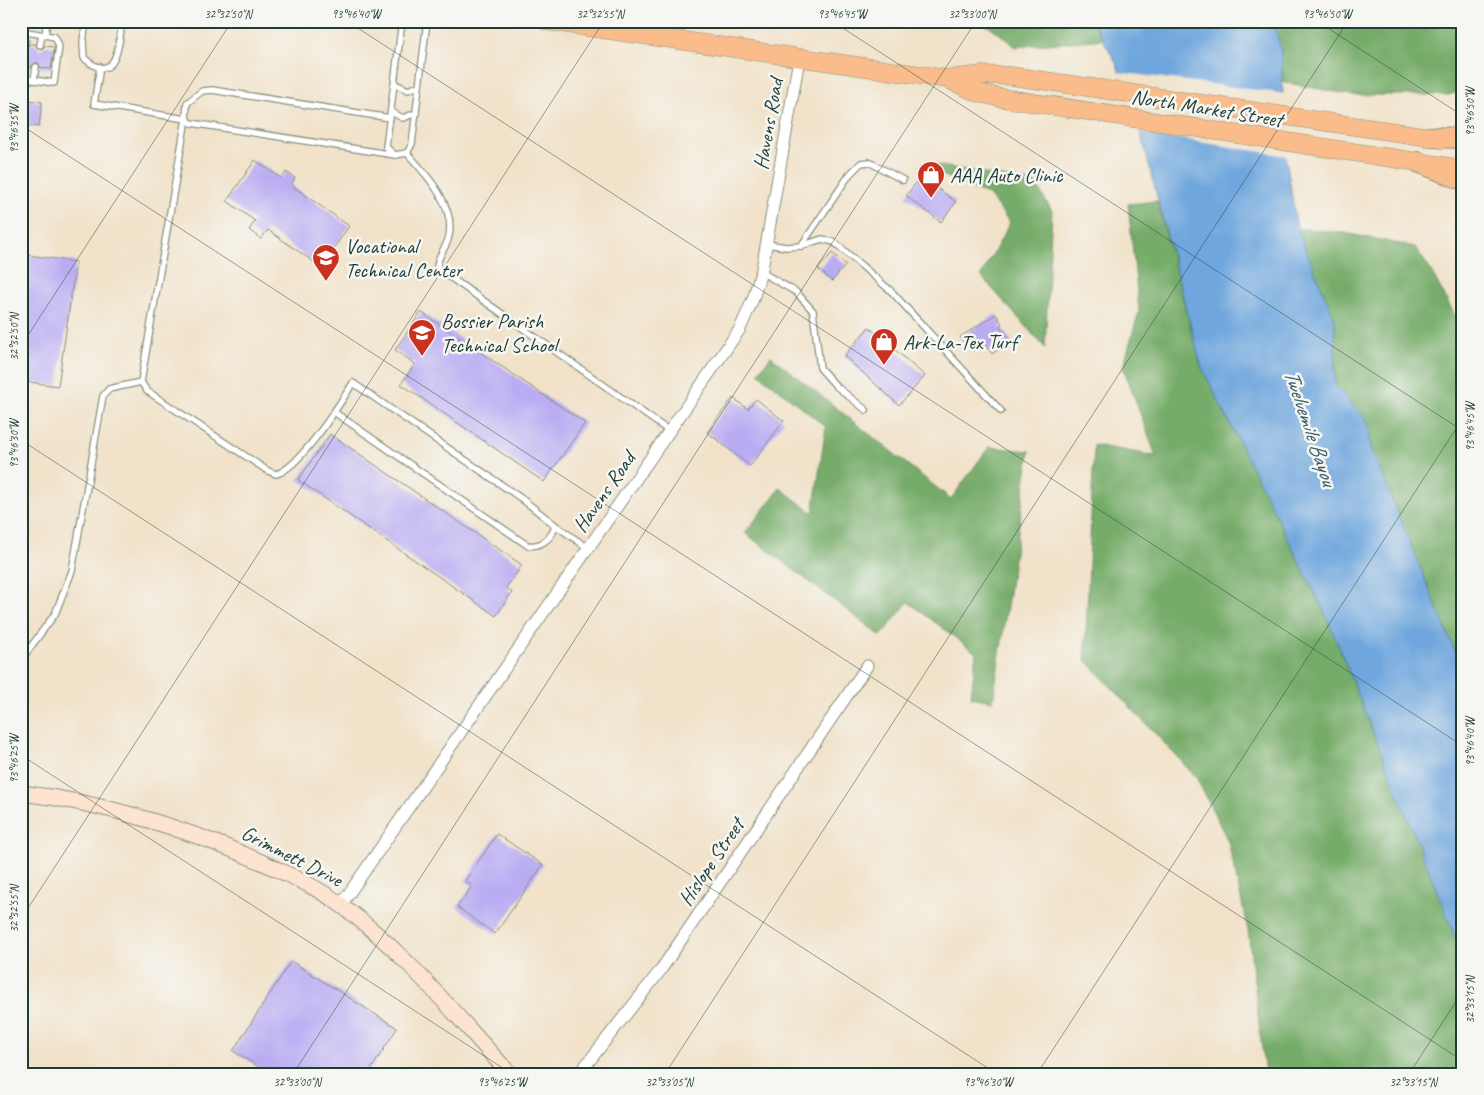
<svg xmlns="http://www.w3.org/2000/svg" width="1484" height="1095" font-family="Caveat,sans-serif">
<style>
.forest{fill:#76ac69;stroke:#4a744e}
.water{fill:#6ea6dd;stroke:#467288}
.pier{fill:#f1e2c9}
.building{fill:#baacf3}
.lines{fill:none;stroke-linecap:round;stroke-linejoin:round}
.lane-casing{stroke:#88907e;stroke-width:8}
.street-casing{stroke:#88907e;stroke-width:13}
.secondary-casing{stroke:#88907e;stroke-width:17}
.primary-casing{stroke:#88907e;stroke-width:19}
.highway-casing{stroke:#88907e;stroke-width:22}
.lane{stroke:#fff;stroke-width:5.5}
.street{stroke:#fff;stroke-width:11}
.secondary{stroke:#fde4d0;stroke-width:15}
.primary{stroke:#f9bc8a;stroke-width:18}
.highway{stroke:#f9bc8a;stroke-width:20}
.ticks{fill:none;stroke:#1f3d34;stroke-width:1;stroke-opacity:0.45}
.labels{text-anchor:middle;stroke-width:5;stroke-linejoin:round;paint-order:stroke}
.street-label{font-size:21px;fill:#1f3d34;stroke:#f6f6f2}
.poi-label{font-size:21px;fill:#1f3d34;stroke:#f6f6f2;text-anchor:start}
.water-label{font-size:22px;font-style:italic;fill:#375c67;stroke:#f6f6f2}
.neatline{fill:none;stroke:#1f3d34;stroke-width:2}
.ticks-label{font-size:12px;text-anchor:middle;fill:#1f3d34}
</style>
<rect width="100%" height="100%" fill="#f6f6f2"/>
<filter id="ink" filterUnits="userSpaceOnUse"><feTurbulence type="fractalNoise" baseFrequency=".02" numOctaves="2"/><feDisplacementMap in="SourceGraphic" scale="10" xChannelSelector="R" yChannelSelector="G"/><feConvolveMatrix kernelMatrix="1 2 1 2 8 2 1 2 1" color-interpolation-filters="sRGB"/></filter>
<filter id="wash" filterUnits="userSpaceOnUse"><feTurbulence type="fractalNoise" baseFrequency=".0096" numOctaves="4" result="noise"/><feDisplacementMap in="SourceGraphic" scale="20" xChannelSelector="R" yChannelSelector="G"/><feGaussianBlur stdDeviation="1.12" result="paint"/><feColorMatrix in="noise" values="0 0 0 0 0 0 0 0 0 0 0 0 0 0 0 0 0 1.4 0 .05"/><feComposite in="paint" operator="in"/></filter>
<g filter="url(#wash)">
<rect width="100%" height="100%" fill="#f1e2c9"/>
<g class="forest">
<path d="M 978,21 L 1093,21 L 1103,39 L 1016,47 L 995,30 Z"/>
<path d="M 1274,21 L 1463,21 L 1463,91 L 1448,95 L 1351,95 L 1283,82 L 1281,50 Z"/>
<path d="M 936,165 L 1035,183 L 1052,211 L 1045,348 L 981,276 L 1010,223 L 989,195 L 933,171 Z"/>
<path d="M 1157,201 L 1201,366 L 1326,615 L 1463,956 L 1463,1074 L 1265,1074 L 1248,930 L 1228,841 L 1196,777 L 1085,659 L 1094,445 L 1156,456 L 1123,367 L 1139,311 L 1128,204 Z"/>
<path d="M 1297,228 L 1345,233 L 1415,247 L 1430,269 L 1463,330 L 1463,671 L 1371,448 L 1368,421 L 1335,385 L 1335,320 Z"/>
<path d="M 771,356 L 951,499 L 989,447 L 1030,451 L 993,701 L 971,697 L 976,653 L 908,602 L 881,636 L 745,533 L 780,488 L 813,513 L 826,427 L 758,373 Z"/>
</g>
<path class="water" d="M 1093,21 L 1274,21 L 1281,50 L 1286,158 L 1297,228 L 1335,320 L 1335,385 L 1368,421 L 1371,448 L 1463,671 L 1463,956 L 1326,615 L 1201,366 L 1142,138 L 1117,65 Z"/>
<path class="pier" d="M 1117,72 L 1286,94 L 1288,156 L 1137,132 Z"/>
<g id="blocks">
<g class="building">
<path d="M 30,44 L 35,44 L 40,50 L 45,46 L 54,47 L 51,69 L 41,68 L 37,62 L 31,67 L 21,65 L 21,46 L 26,48 Z"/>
<path d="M 21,99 L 42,102 L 39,127 L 21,125 Z"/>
<path d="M 255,160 L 281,178 L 286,172 L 295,178 L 291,185 L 349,226 L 321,267 L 268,230 L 261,239 L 249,230 L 255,221 L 227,201 Z"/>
<path d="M 921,176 L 956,202 L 941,222 L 906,196 Z"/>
<path d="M 832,253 L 846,265 L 832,281 L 818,269 Z"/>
<path d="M 21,254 L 76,262 L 58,386 L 21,381 Z"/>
<path d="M 421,312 L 585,423 L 544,482 L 401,384 L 415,364 L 395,350 Z"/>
<path d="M 996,314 L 1002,324 L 1000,326 L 1011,341 L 992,354 L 980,338 L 967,347 L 960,337 Z"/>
<path d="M 869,327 L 925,376 L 899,405 L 844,356 Z"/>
<path d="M 733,398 L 748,409 L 756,399 L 784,421 L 750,466 L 707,432 Z"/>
<path d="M 330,434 L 522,565 L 506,588 L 512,592 L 496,616 L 298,480 Z"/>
<path d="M 497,834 L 543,865 L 495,934 L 457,907 L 472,886 L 465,881 Z"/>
<path d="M 291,961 L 397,1028 L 368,1074 L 270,1074 L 233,1051 Z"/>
</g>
</g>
</g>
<g filter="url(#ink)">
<use href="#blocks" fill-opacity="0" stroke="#88907e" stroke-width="1"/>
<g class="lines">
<defs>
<g id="lane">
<path d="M 86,21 L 83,42 L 84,58 C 117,87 119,44 122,21"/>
<path d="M 402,21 L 386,147 L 395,155 L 407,153 L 412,144 L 427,21"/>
<path d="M 21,31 L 45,35"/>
<path d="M 25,43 L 27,32"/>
<path d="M 40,45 L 42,35"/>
<path d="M 100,67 L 94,104 L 186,119 L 141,382 L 147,391 L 268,471 L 276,474 C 299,469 339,405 353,383 L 522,499 L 555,525 C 553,538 540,548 527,545 L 334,412"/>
<path d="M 21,78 L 54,83 L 59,46 L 55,37 L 45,35 L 47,21"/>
<path d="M 34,80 L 36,67"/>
<path d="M 395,84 L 408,90 L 419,86"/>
<path d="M 391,112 L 403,118 L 416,113"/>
<path d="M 390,118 L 212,90 L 202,91 L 187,103 L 186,119 L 191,123 L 204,125 L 395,155"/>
<path d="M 407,153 C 427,175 458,208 448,240 C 444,251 437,256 437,268 L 669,431"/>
<path d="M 767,244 L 786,247 L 801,246 L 822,239 L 834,242 L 891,291 L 1001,411"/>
<path d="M 801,246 L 850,174 L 861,163 L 869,162 L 903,180"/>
<path d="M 761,272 L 796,292 L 813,311 L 820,368 L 836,386 L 866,410"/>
<path d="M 555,525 L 588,548"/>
<path d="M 21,660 L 55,614 L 72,571 L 103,396 L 109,389 L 141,382"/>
</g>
<g id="street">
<path d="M 341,905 L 740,329 L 753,299 L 762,269 L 799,59"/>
<path d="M 579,1074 L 660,971 L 867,666"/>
</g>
<path id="secondary" d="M 21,793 C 106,803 191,830 268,865 C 293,877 319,888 341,905 C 405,952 456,1016 510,1074"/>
<g id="primary">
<path d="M 546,21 L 948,79 L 982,75 L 1011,76 L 1443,139"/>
<path d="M 949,80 L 979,93 L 1002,98 L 1463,169"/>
</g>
<g id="highway">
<path d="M 1429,137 L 1463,138"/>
<path d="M 1418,162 L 1463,180"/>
</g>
</defs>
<use href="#lane" class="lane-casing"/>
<use href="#street" class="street-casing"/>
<use href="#secondary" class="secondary-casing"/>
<use href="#primary" class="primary-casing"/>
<use href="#highway" class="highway-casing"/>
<use href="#lane" class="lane"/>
<use href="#street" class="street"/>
<use href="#secondary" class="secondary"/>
<use href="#primary" class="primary"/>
<use href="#highway" class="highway"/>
</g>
</g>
<path class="ticks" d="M 347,21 L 1463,746M 832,21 L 1463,431M 1317,21 L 1463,116M 21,125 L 1463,1061M 21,346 L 232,21M 21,440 L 997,1074M 21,755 L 512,1074M 21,919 L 604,21M 21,1070 L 27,1074M 293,1074 L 976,21M 665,1074 L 1348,21M 1037,1074 L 1463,418M 1409,1074 L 1463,991"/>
<defs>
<symbol id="shop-pin" viewBox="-11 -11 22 30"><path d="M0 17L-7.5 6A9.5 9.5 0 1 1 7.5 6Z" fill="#c8321e" stroke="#f6f6f2"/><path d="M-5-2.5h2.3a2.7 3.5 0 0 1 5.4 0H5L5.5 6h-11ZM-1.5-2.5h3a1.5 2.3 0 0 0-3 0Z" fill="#fff"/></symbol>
<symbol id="school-pin" viewBox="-11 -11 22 30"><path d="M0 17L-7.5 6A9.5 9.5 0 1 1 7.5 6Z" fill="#c8321e" stroke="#f6f6f2"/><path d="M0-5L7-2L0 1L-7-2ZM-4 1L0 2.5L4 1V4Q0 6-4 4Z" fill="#fff"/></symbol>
</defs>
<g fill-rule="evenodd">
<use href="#shop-pin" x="915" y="159" width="32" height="43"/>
<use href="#school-pin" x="310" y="242" width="32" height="43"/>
<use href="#school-pin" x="406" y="317" width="32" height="43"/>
<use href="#shop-pin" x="868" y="326" width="32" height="43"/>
</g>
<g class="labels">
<g class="street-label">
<text transform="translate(1207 108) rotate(9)" y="7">North Market Street</text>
<text transform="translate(768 124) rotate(-80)" y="7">Havens Road</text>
<text transform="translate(604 492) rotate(-55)" y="7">Havens Road</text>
<text transform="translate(292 856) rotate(27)" y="7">Grimmett Drive</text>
<text transform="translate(711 862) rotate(-56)" y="7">Hislope Street</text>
</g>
<g class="poi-label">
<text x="950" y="182">AAA Auto Clinic</text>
<text x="345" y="253">Vocational<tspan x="345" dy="24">Technical Center</tspan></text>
<text x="441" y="328">Bossier Parish<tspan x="441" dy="24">Technical School</tspan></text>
<text x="903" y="349">Ark-La-Tex Turf</text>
</g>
<g class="water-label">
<text transform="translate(1311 427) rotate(71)" y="8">Twelvemile Bayou</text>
</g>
</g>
<rect width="1484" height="1095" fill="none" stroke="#f6f6f2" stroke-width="55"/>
<rect x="28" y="28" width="1428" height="1040" class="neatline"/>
<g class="ticks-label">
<text x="228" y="18">32°32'50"N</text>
<text x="356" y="18">93°46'40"W</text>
<text x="600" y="18">32°32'55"N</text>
<text x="842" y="18">93°46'45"W</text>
<text x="972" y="18">32°33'00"N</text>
<text x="1327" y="18">93°46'50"W</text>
<text transform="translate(1470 112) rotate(-90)" y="4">93°46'50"W</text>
<text transform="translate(14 129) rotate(-90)" y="4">93°46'35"W</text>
<text transform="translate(14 337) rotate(-90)" y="4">32°32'50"N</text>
<text transform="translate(1470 427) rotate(-90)" y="4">93°46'45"W</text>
<text transform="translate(14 444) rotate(-90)" y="4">93°46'30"W</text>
<text transform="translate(1470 742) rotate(-90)" y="4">93°46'40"W</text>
<text transform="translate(14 759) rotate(-90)" y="4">93°46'25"W</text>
<text transform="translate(14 909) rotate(-90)" y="4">32°32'55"N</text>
<text transform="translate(1470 1000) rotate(-90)" y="4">32°33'15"N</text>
<text x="297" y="1086">32°33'00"N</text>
<text x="502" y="1086">93°46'25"W</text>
<text x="669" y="1086">32°33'05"N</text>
<text x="988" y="1086">93°46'30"W</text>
<text x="1413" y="1086">32°33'15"N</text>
</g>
</svg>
